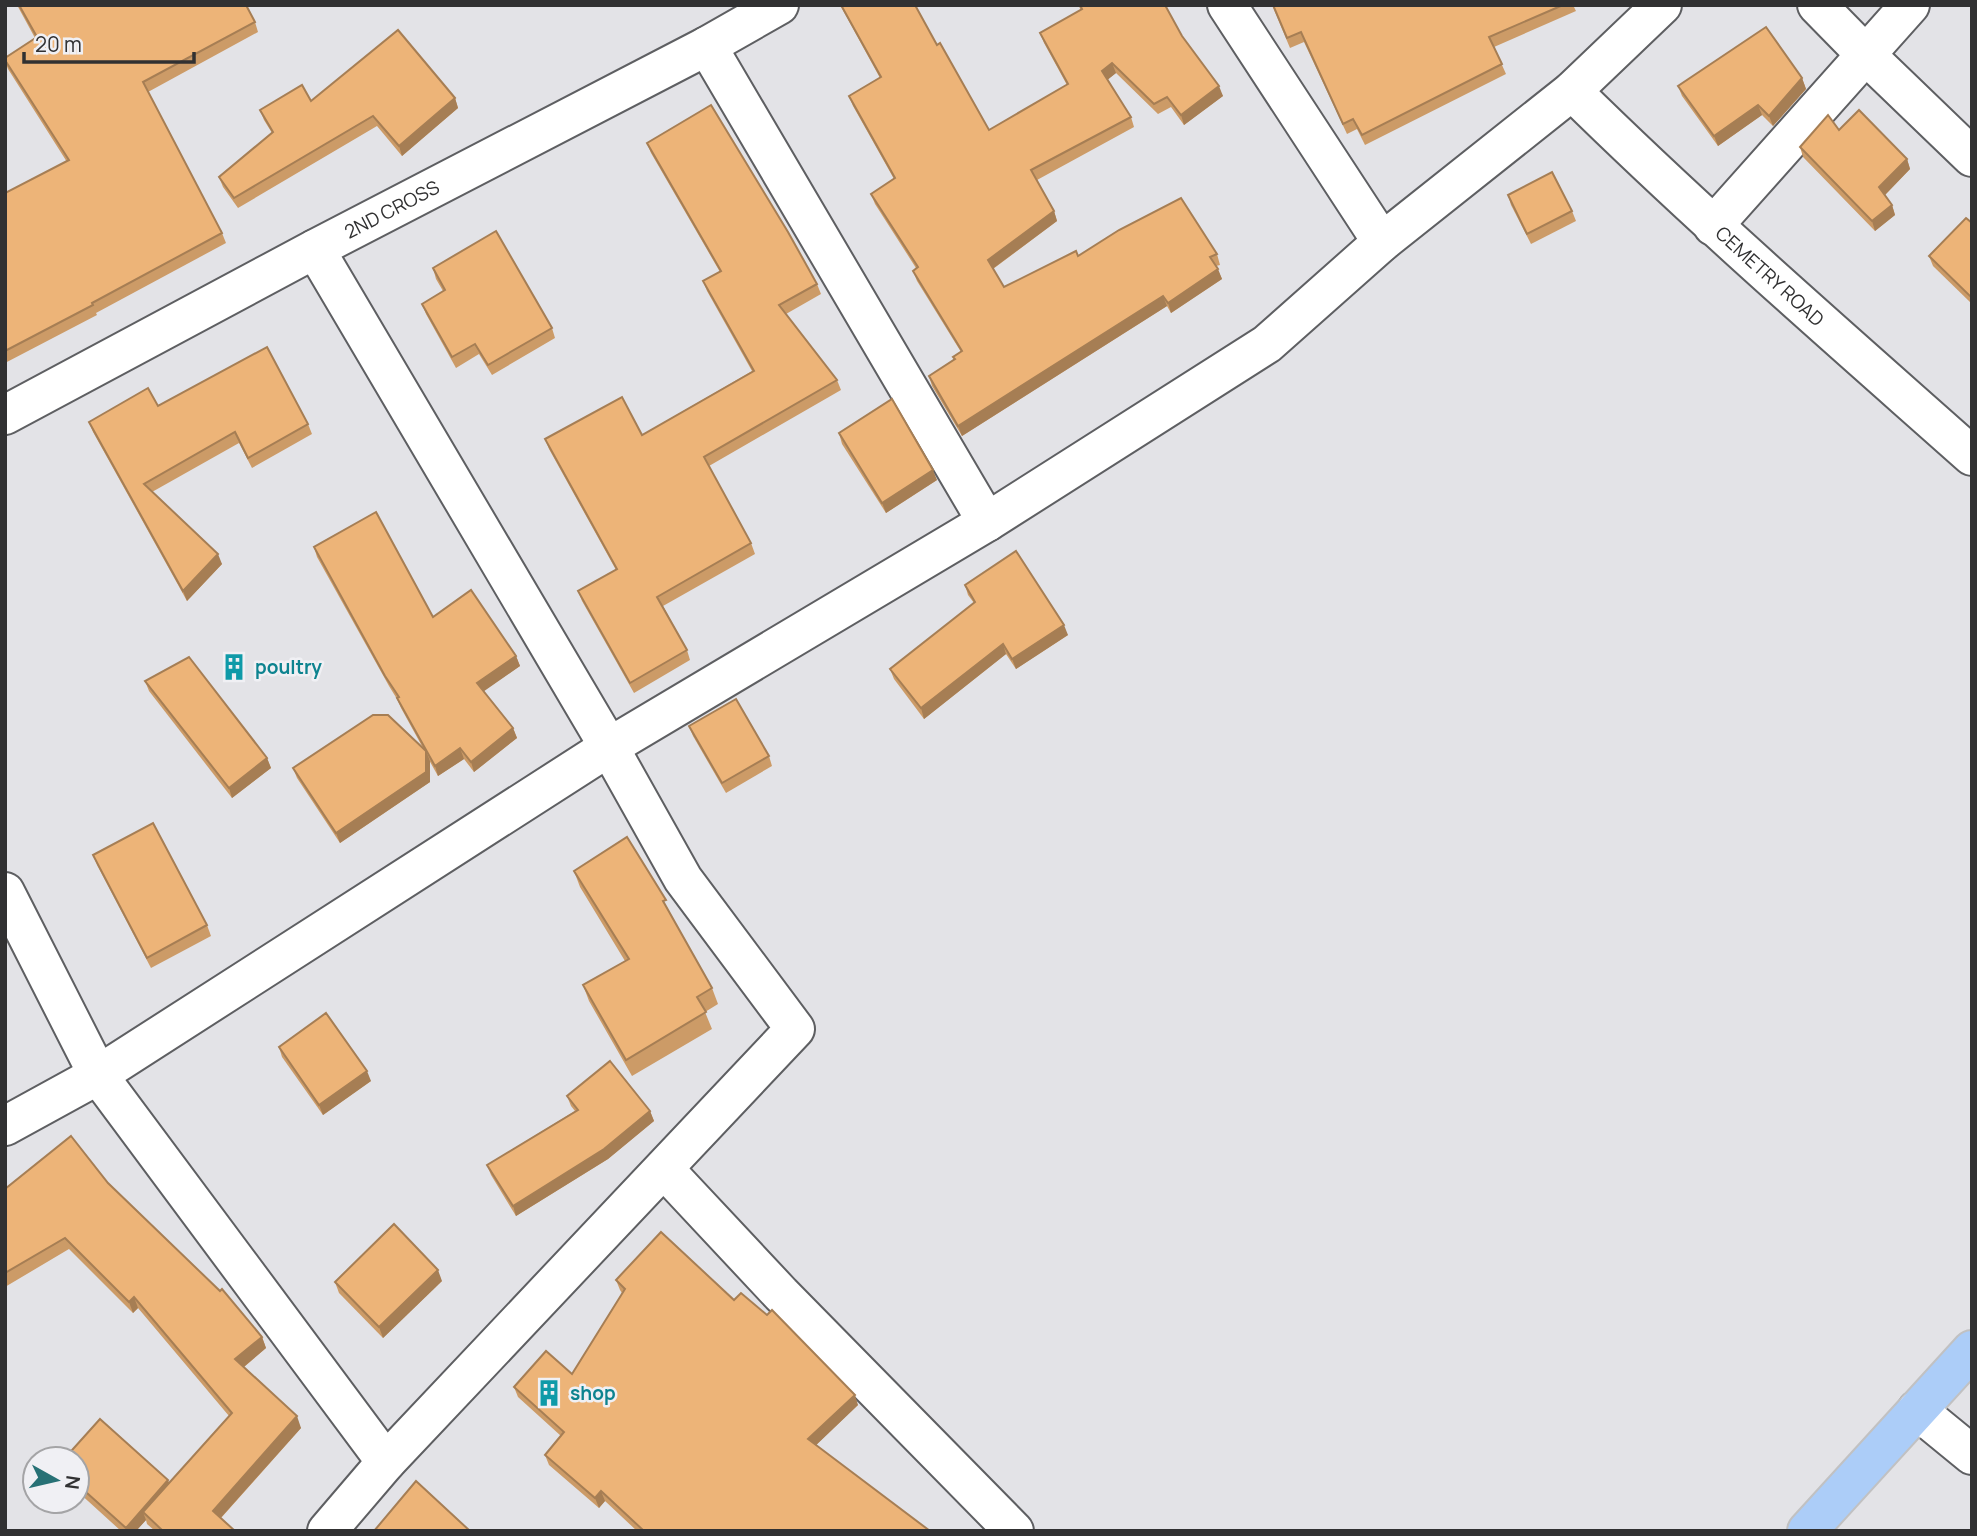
<svg xmlns="http://www.w3.org/2000/svg" width="1977" height="1536" font-family="Manrope,sans-serif">
<style>
.lines{fill:none;stroke-linecap:round;stroke-linejoin:round}
.minor-casing{stroke:#5e5f62;stroke-width:42}
.major-casing{stroke:#c1c1c2;stroke-width:42}
.minor{stroke:#fff;stroke-width:38}
.major{stroke:#accdf8;stroke-width:38}
.wall{fill:#cc9b67}
.shaded-wall{fill:#a67e54}
.building{fill:#edb478;stroke:#a67e54;stroke-width:2}
.labels{text-anchor:middle;stroke-width:5;stroke-linejoin:round;paint-order:stroke}
.street-label{font-size:19px;fill:#313132;stroke:#f0f0f4}
.culture-label{font-size:19px;font-weight:bold;fill:#0d838f;stroke:#f0f0f4;text-anchor:start}
</style>
<rect width="100%" height="100%" fill="#e3e3e7"/>
<g class="lines">
<defs>
<g id="minor">
<path d="M 1227,5 L 1382,242"/>
<path d="M 1817,5 L 1867,56 L 1972,157"/>
<path d="M 707,46 L 987,522"/>
<path id="s1" d="M 1572,91 C 1701,218 1837,336 1972,456"/>
<path d="M 1713,226 L 1910,5"/>
<path d="M 315,249 L 609,747 L 683,879 L 795,1029 L 386,1462 L 327,1531"/>
<path id="s2" d="M 5,415 L 315,249 L 707,46 L 779,5"/>
<path d="M 5,892 L 98,1075 L 386,1462"/>
<path d="M 5,1126 L 98,1075 L 609,747 L 987,522 L 1267,344 L 1382,242 L 1572,91 L 1662,5"/>
<path d="M 664,1169 L 781,1294 L 1014,1531"/>
<path d="M 1917,1410 L 1972,1455"/>
</g>
<path id="major" d="M 1807,1531 L 1972,1350"/>
</defs>
<use href="#minor" class="minor-casing"/>
<use href="#major" class="major-casing"/>
<use href="#minor" class="minor"/>
<use href="#major" class="major"/>
</g>
<g class="wall">
<path d="M 17,5 L 246,5 L 255,22 L 258,32 L 148,92 L 222,233 L 226,243 L 96,313 L 97,315 L 5,363 L 5,193 L 67,162 L 8,69 L 5,61 L 35,38 Z"/>
<path d="M 840,5 L 915,5 L 937,45 L 989,130 L 1067,85 L 1044,43 L 1040,33 L 1081,10 L 1078,5 L 1165,5 L 1182,36 L 1223,96 L 1184,125 L 1171,107 L 1158,114 L 1116,73 L 1107,80 L 1131,117 L 1134,127 L 1037,180 L 1054,211 L 1057,221 L 993,269 L 1004,287 L 1078,256 L 1217,254 L 1220,265 L 1216,266 L 1222,279 L 1171,313 L 1167,306 L 962,436 L 932,386 L 929,376 L 954,360 L 953,357 L 961,352 L 917,281 L 913,271 L 916,268 L 875,204 L 871,194 L 894,179 L 853,106 L 849,96 L 880,78 Z"/>
<path d="M 1272,5 L 1573,5 L 1576,11 L 1494,47 L 1506,74 L 1365,145 L 1357,129 L 1347,134 L 1304,42 L 1290,48 Z"/>
<path d="M 1802,78 L 1806,89 L 1773,126 L 1762,115 L 1718,146 L 1682,96 L 1678,86 Z"/>
<path d="M 455,98 L 458,108 L 402,156 L 377,126 L 238,208 L 223,187 L 219,177 L 272,133 L 264,120 L 260,110 L 311,101 Z"/>
<path d="M 1839,130 L 1907,159 L 1910,169 L 1885,195 L 1892,205 L 1895,215 L 1875,231 L 1803,157 L 1800,147 Z"/>
<path d="M 647,143 L 817,284 L 821,294 L 786,314 L 837,380 L 841,390 L 709,466 L 751,543 L 755,554 L 663,606 L 687,650 L 690,660 L 634,693 L 582,601 L 578,591 L 616,570 L 549,449 L 545,439 L 642,435 L 752,371 L 707,291 L 703,281 L 720,272 L 651,153 Z"/>
<path d="M 1508,195 L 1572,211 L 1576,221 L 1531,244 L 1511,205 Z"/>
<path d="M 1972,223 L 1972,304 L 1933,266 L 1929,256 Z"/>
<path d="M 433,268 L 552,328 L 555,338 L 492,375 L 479,354 L 456,368 L 426,314 L 422,304 L 443,291 L 436,279 Z"/>
<path d="M 158,406 L 308,424 L 312,434 L 252,468 L 239,443 L 152,492 L 222,564 L 187,601 L 93,432 L 89,422 Z"/>
<path d="M 839,433 L 937,480 L 886,513 L 842,444 Z"/>
<path d="M 314,547 L 433,617 L 516,656 L 520,666 L 483,691 L 513,728 L 517,738 L 474,772 L 464,759 L 438,776 L 429,760 L 430,782 L 340,843 L 297,778 L 293,768 L 423,748 L 401,708 L 397,699 L 389,686 L 317,557 Z"/>
<path d="M 965,585 L 1068,635 L 1016,669 L 1006,654 L 924,719 L 894,679 L 890,669 L 974,603 L 968,595 Z"/>
<path d="M 145,681 L 267,758 L 271,768 L 232,798 L 149,691 Z"/>
<path d="M 689,726 L 769,756 L 772,766 L 726,793 L 693,736 Z"/>
<path d="M 93,855 L 207,925 L 211,936 L 151,968 L 97,865 Z"/>
<path d="M 574,871 L 671,915 L 712,988 L 718,1004 L 705,1012 L 712,1029 L 632,1076 L 589,1001 L 583,985 L 625,961 L 580,887 Z"/>
<path d="M 279,1047 L 371,1081 L 323,1115 L 282,1057 Z"/>
<path d="M 567,1096 L 650,1111 L 654,1121 L 608,1159 L 516,1216 L 491,1175 L 487,1165 L 575,1111 L 571,1106 Z"/>
<path d="M 108,1183 L 262,1337 L 266,1348 L 244,1367 L 301,1428 L 221,1518 L 235,1531 L 155,1531 L 147,1524 L 146,1520 L 136,1531 L 121,1531 L 77,1491 L 77,1459 L 169,1483 L 229,1416 L 138,1308 L 133,1313 L 69,1249 L 5,1287 L 5,1189 Z"/>
<path d="M 616,1280 L 734,1300 L 858,1405 L 816,1445 L 930,1531 L 637,1531 L 605,1501 L 599,1508 L 549,1465 L 545,1455 L 561,1436 L 518,1397 L 514,1387 L 572,1374 L 622,1293 L 620,1290 Z"/>
<path d="M 442,1281 L 383,1338 L 339,1293 L 335,1282 Z"/>
</g>
<g class="shaded-wall">
<path d="M 1112,63 L 1116,73 L 1106,81 L 1102,71 Z"/>
<path d="M 1802,78 L 1806,89 L 1773,126 L 1769,116 Z"/>
<path d="M 1219,86 L 1223,96 L 1184,125 L 1181,115 Z"/>
<path d="M 455,98 L 458,108 L 402,156 L 399,146 Z"/>
<path d="M 1758,105 L 1762,115 L 1718,146 L 1714,136 Z"/>
<path d="M 1907,159 L 1910,169 L 1883,197 L 1879,187 Z"/>
<path d="M 1892,205 L 1895,215 L 1875,231 L 1872,221 Z"/>
<path d="M 1054,211 L 1057,221 L 991,270 L 988,260 Z"/>
<path d="M 1218,269 L 1222,279 L 1171,313 L 1168,303 Z"/>
<path d="M 1163,296 L 1167,306 L 962,436 L 958,426 Z"/>
<path d="M 933,470 L 937,480 L 886,513 L 882,503 Z"/>
<path d="M 218,554 L 222,564 L 187,601 L 183,591 Z"/>
<path d="M 1064,625 L 1068,635 L 1016,669 L 1012,659 Z"/>
<path d="M 1003,644 L 1006,654 L 924,719 L 921,708 Z"/>
<path d="M 516,656 L 520,666 L 480,694 L 477,683 Z"/>
<path d="M 513,728 L 517,738 L 474,772 L 471,762 Z"/>
<path d="M 460,748 L 464,759 L 438,776 L 435,766 Z"/>
<path d="M 426,751 L 430,761 L 430,782 L 340,843 L 336,833 Z"/>
<path d="M 267,758 L 271,768 L 232,798 L 229,788 Z"/>
<path d="M 367,1071 L 371,1081 L 323,1115 L 319,1105 Z"/>
<path d="M 650,1111 L 654,1121 L 608,1159 L 516,1216 L 513,1206 Z"/>
<path d="M 438,1270 L 442,1281 L 383,1338 L 379,1327 Z"/>
<path d="M 134,1297 L 138,1308 L 133,1313 L 129,1302 Z"/>
<path d="M 262,1337 L 266,1348 L 239,1371 L 235,1359 Z"/>
<path d="M 855,1395 L 858,1405 L 812,1449 L 808,1439 Z"/>
<path d="M 297,1416 L 301,1428 L 217,1522 L 213,1511 Z"/>
<path d="M 168,1480 L 172,1490 L 143,1512 L 146,1520 L 136,1531 L 127,1531 L 126,1528 Z"/>
<path d="M 601,1491 L 605,1501 L 599,1508 L 595,1498 Z"/>
</g>
<g class="building">
<path d="M 19,5 L 246,5 L 255,22 L 143,82 L 222,233 L 92,303 L 93,305 L 5,351 L 5,193 L 69,160 L 5,60 L 5,58 L 37,37 Z"/>
<path d="M 841,5 L 915,5 L 937,45 L 940,43 L 989,130 L 1068,84 L 1040,33 L 1082,9 L 1080,5 L 1165,5 L 1182,36 L 1219,86 L 1181,115 L 1167,97 L 1154,104 L 1112,63 L 1102,71 L 1131,117 L 1031,170 L 1054,211 L 988,260 L 1004,287 L 1076,251 L 1078,256 L 1119,230 L 1181,198 L 1217,254 L 1210,257 L 1218,269 L 1168,303 L 1163,296 L 958,426 L 929,376 L 955,359 L 953,357 L 962,351 L 913,271 L 918,267 L 871,194 L 895,178 L 849,96 L 881,77 Z"/>
<path d="M 1273,5 L 1563,5 L 1489,37 L 1502,64 L 1362,135 L 1353,119 L 1343,124 L 1301,32 L 1287,38 Z"/>
<path d="M 1766,27 L 1802,78 L 1769,116 L 1758,105 L 1714,136 L 1678,86 Z"/>
<path d="M 398,30 L 455,98 L 399,146 L 373,116 L 234,198 L 219,177 L 273,132 L 260,110 L 302,85 L 311,101 Z"/>
<path d="M 711,105 L 788,232 L 817,284 L 779,305 L 837,380 L 704,457 L 751,543 L 657,597 L 687,650 L 630,683 L 578,591 L 617,569 L 545,439 L 622,397 L 642,435 L 754,371 L 703,281 L 721,271 L 647,143 Z"/>
<path d="M 1859,110 L 1907,159 L 1879,187 L 1892,205 L 1872,221 L 1800,147 L 1828,115 L 1839,130 Z"/>
<path d="M 1552,172 L 1572,211 L 1527,234 L 1508,195 Z"/>
<path d="M 1966,218 L 1972,223 L 1972,298 L 1929,256 Z"/>
<path d="M 496,231 L 552,328 L 488,365 L 475,344 L 452,357 L 422,304 L 445,290 L 433,268 Z"/>
<path d="M 267,347 L 308,424 L 248,458 L 235,432 L 144,484 L 218,554 L 183,591 L 89,422 L 148,388 L 158,406 Z"/>
<path d="M 892,399 L 933,470 L 882,503 L 839,433 Z"/>
<path d="M 376,512 L 433,617 L 471,590 L 516,656 L 477,683 L 513,728 L 471,762 L 460,748 L 435,766 L 397,698 L 399,697 L 385,676 L 314,547 Z"/>
<path d="M 1016,551 L 1064,625 L 1012,659 L 1003,644 L 921,708 L 890,669 L 975,602 L 965,585 Z"/>
<path d="M 189,657 L 267,758 L 229,788 L 145,681 Z"/>
<path d="M 736,699 L 769,756 L 722,783 L 689,726 Z"/>
<path d="M 373,715 L 388,715 L 426,751 L 426,772 L 336,833 L 293,768 Z"/>
<path d="M 153,823 L 207,925 L 147,958 L 93,855 Z"/>
<path d="M 627,837 L 666,900 L 663,901 L 712,988 L 697,997 L 706,1012 L 626,1060 L 583,985 L 629,959 L 574,871 Z"/>
<path d="M 326,1013 L 367,1071 L 319,1105 L 279,1047 Z"/>
<path d="M 610,1061 L 650,1111 L 604,1149 L 513,1206 L 487,1165 L 578,1110 L 567,1096 Z"/>
<path d="M 71,1136 L 108,1183 L 220,1291 L 222,1289 L 262,1337 L 235,1359 L 297,1416 L 213,1511 L 235,1531 L 163,1531 L 143,1512 L 232,1413 L 134,1297 L 129,1302 L 65,1238 L 5,1273 L 5,1189 Z"/>
<path d="M 394,1224 L 438,1270 L 379,1327 L 335,1282 Z"/>
<path d="M 661,1232 L 734,1300 L 741,1293 L 767,1315 L 772,1310 L 855,1395 L 808,1439 L 930,1531 L 644,1531 L 601,1491 L 595,1498 L 545,1455 L 564,1432 L 514,1387 L 546,1351 L 572,1374 L 625,1289 L 616,1280 Z"/>
<path d="M 100,1419 L 168,1480 L 126,1528 L 77,1484 L 77,1459 L 64,1459 Z"/>
<path d="M 416,1481 L 470,1531 L 374,1531 Z"/>
</g>
<defs>
<symbol id="building-bare" viewBox="-9 -9 18 18"><path d="M-4-6H4V6H1V3H-1V6H-4ZM-2.5-4.3h1.7v1.8h-1.7ZM.8-4.3h1.7v1.8H.8ZM-2.5-1h1.7V.8h-1.7ZM.8-1h1.7V.8H.8Z" fill="#0f9aa8" stroke="#f0f0f4" stroke-width="2.5" paint-order="stroke"/></symbol>
</defs>
<g fill-rule="evenodd">
<use href="#building-bare" x="215" y="648" width="38" height="38"/>
<use href="#building-bare" x="530" y="1374" width="38" height="38"/>
</g>
<g class="labels">
<g class="street-label">
<text dy="7" stroke="none"><textPath href="#s2" startOffset="438">2ND CROSS</textPath></text>
<text dy="7" stroke="none"><textPath href="#s1" startOffset="271">CEMETRY ROAD</textPath></text>
</g>
<g class="culture-label">
<text x="255" y="674">poultry</text>
<text x="570" y="1400">shop</text>
</g>
</g>
<rect width="1977" height="1536" fill="none" stroke="#313132" stroke-width="14"/>
<g transform="translate(56 1480) rotate(98)"><circle r="33" fill="#f0f0f4" stroke="#a4a4a6" stroke-width="2"/>
<path d="M0-5L12 26L0 18L-12 26Z" fill="#277175"/>
<text y="-10" font-size="19" font-weight="bold" text-anchor="middle" fill="#313132">N</text>
</g>
<path d="M24 52v10h170v-10" fill="none" stroke="#313132" stroke-width="3.5"/>
<text x="35" y="52" font-size="21" fill="#313132" stroke="#f0f0f4" stroke-width="5" paint-order="stroke">20 m</text>
</svg>
